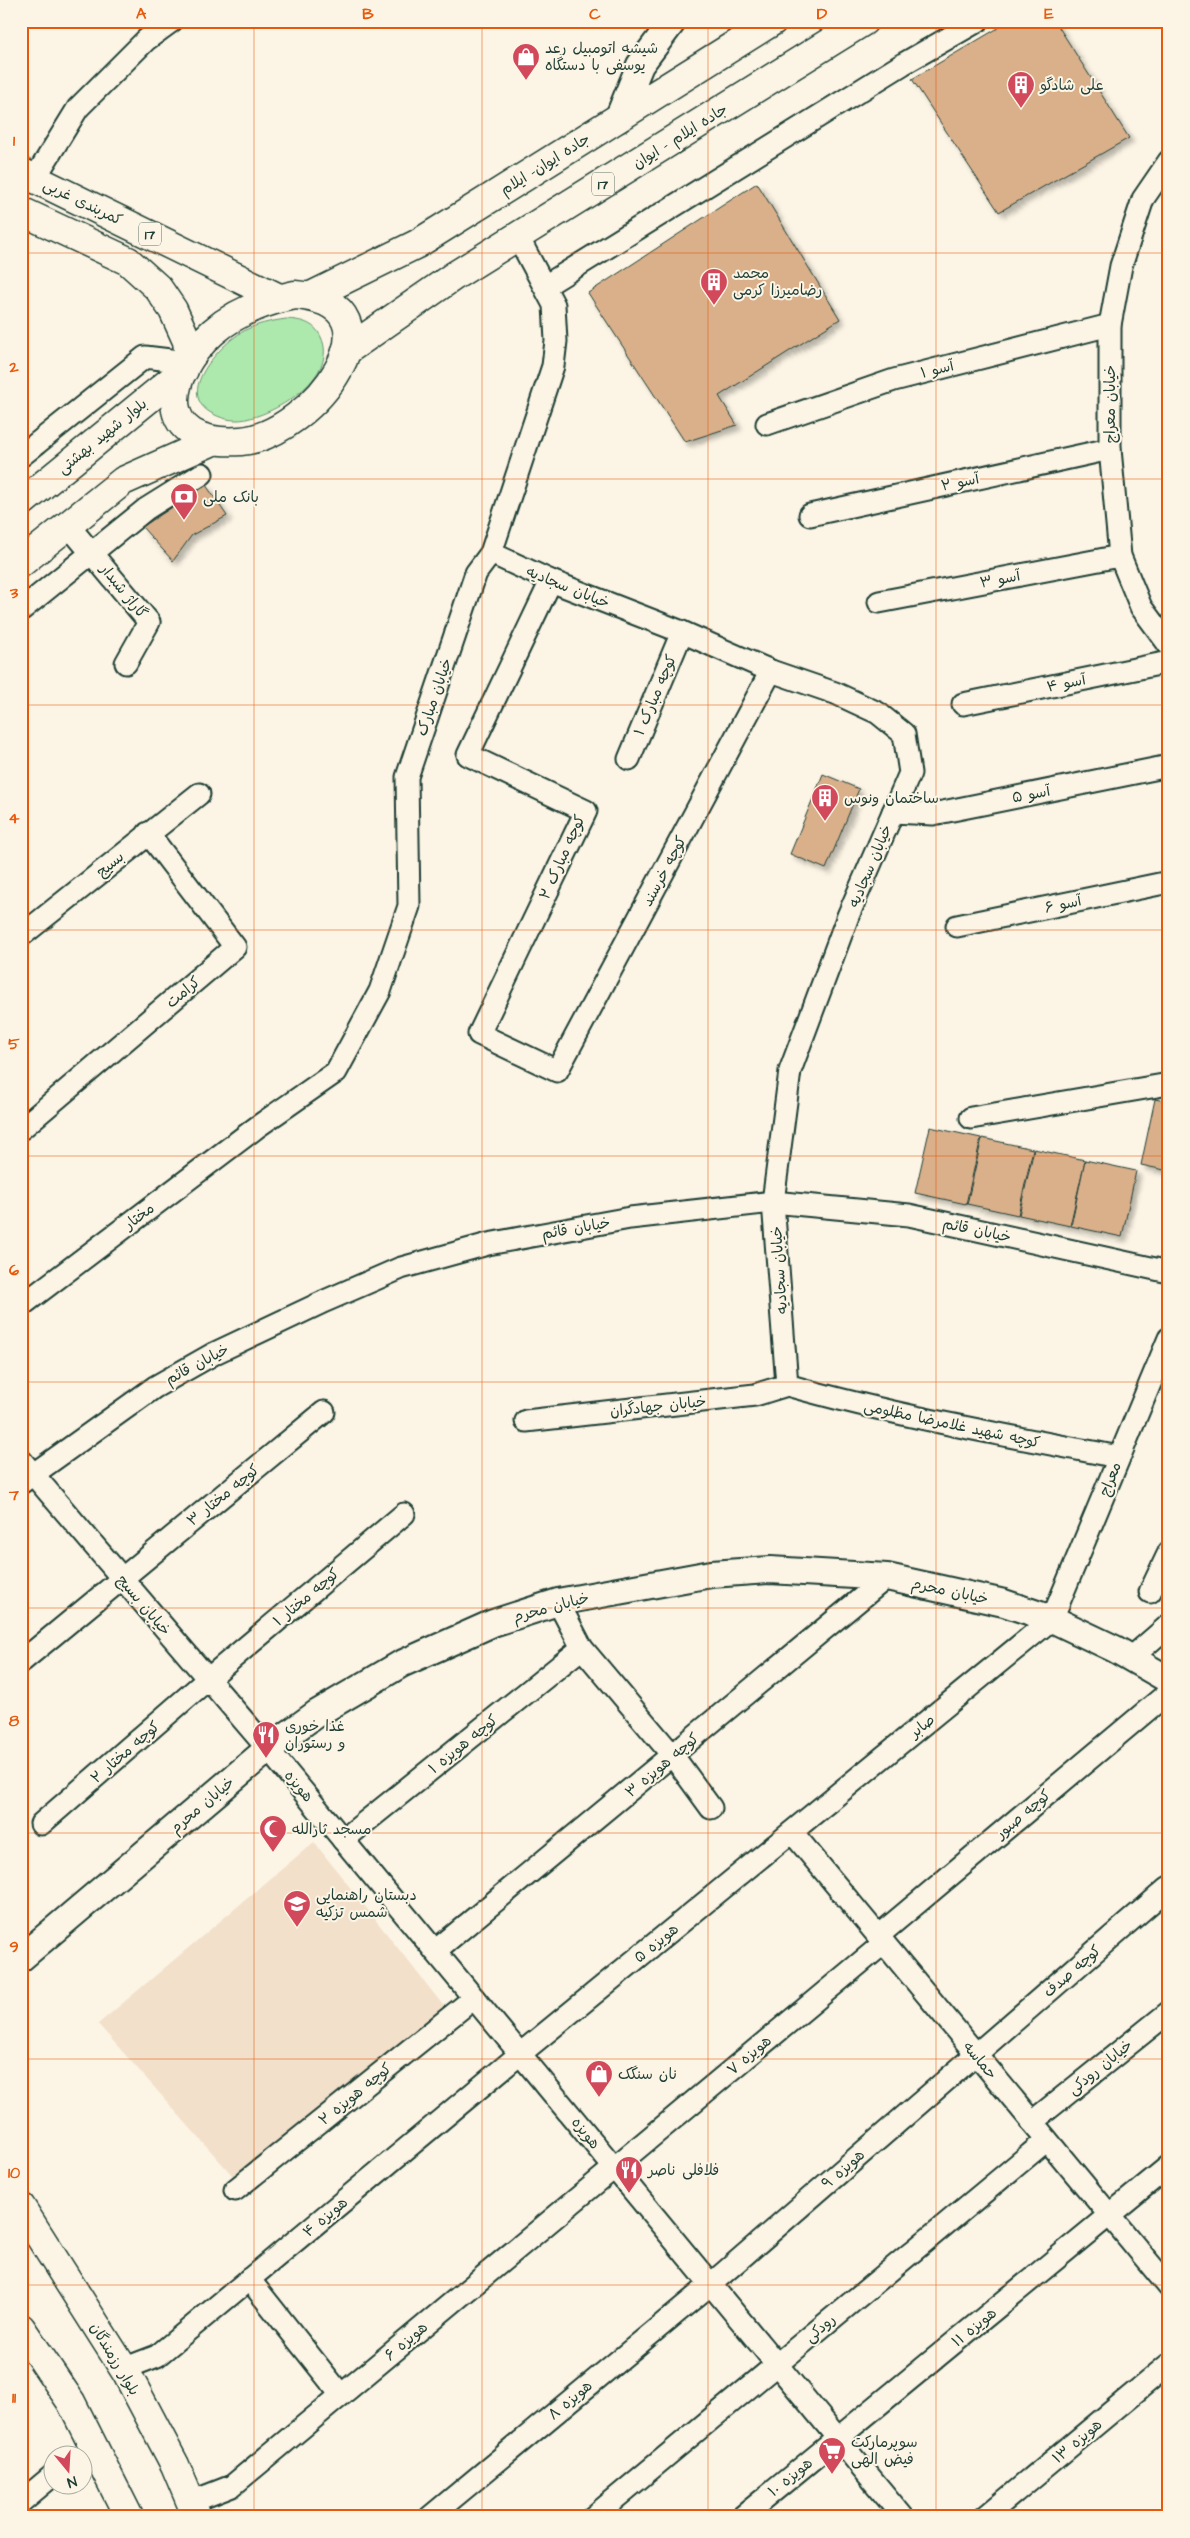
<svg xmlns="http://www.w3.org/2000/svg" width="1190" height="2538" font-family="'Architects Daughter','Playpen Sans Arabic',sans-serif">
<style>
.built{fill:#f2e0ca}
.green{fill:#ade8ad;stroke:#669270}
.building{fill:#dab08b;stroke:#1f3d34;filter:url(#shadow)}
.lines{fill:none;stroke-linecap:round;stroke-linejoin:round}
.minor-casing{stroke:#1f3d34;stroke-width:25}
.tertiary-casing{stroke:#1f3d34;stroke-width:30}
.secondary-casing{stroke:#1f3d34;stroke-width:31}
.primary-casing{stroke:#1f3d34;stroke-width:31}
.trunk-casing{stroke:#1f3d34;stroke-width:31}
.minor{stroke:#fcf5e5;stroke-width:21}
.tertiary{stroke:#fcf5e5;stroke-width:26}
.secondary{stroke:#fcf5e5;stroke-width:28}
.primary{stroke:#fcf5e5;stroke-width:28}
.trunk{stroke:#fcf5e5;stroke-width:28}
.grid{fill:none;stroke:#e8590c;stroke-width:1;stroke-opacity:0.55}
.labels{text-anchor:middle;stroke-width:4;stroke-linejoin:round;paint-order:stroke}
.shield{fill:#fcf5e5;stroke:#617469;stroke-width:1}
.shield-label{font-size:14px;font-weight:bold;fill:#1f3d34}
.poi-label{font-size:15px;fill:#1f3d34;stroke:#fcf5e5;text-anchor:start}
.street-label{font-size:15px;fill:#1f3d34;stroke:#fcf5e5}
.neatline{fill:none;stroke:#e8590c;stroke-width:2}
.grid-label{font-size:16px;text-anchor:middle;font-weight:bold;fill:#e8590c}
</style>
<defs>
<filter id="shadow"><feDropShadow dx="4.5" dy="4.5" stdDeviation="2.5" flood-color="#0004"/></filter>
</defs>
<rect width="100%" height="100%" fill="#fcf5e5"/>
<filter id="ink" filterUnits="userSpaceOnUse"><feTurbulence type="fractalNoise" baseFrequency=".02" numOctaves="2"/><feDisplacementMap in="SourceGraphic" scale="10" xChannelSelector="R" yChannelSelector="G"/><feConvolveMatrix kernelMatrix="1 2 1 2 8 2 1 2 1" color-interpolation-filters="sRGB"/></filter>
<g filter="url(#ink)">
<path class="built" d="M 314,1842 L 450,2014 L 240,2184 L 98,2024 Z"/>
<path class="green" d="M 286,319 C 301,320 314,322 321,337 C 339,375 280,411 250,418 C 237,422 225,420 213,414 C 173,394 220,345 242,332 C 255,324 272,321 286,319 Z"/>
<g class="building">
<path d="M 1010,21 L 1055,21 L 1129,138 L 999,212 L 912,79 Z"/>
<path d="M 757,183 L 840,319 L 719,396 L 737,425 L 685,442 L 588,293 Z"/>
<path d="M 206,485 L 227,516 L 192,535 L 173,561 L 142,527 Z"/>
<path d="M 823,774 L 859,789 L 826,869 L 790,854 Z"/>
<path d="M 1155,1099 L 1169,1102 L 1169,1171 L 1141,1165 Z"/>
<path d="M 930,1127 L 981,1138 L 966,1204 L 915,1193 Z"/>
<path d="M 982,1138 L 1033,1149 L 1018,1215 L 967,1204 Z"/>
<path d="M 1034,1149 L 1085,1160 L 1070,1226 L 1019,1215 Z"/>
<path d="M 1085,1160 L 1136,1171 L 1122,1237 L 1071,1226 Z"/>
</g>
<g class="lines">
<defs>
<g id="minor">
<path d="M 1169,161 L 1143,199 L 1121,266 L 1110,325 L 1110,449 L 1120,556 L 1141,607 L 1169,645"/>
<path d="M 35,178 L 78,108 L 146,40 L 172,21"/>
<path d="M 545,286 L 903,64 L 978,21"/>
<path d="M 767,424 L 894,380 L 1110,325"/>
<path d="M 21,456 L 145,357 L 187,362"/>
<path d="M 810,515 L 1110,449"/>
<path d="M 68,525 L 149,622 L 126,663"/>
<path d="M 491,553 L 551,581 L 682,632 L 771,671 L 835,693 L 878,713 L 904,734 L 910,773 L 848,916 L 790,1071 L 773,1202 L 787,1385"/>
<path d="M 551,581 L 468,755 L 586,811 L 479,1034 L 557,1071 L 771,671"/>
<path d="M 879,602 L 1120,556"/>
<path d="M 21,610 L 146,509 L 202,474"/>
<path d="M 963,704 L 1169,662"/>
<path d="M 629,759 L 682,632"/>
<path d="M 893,812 L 933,814 L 1169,766"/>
<path d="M 957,926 L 1169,882"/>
<path d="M 21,936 L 199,794"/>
<path d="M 971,1118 L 1169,1084"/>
<path d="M 21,1129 L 235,947 L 148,833"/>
<path d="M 21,1306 L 257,1127 L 336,1072 L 380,991 L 409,906 L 407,777 L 476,573 L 491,553 L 553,366 L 556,341 L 554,305 L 518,237"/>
<path d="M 787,1385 C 896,1416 1008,1436 1119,1457"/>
<path d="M 526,1421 L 755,1395 L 787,1385"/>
<path d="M 21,1460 L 268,1749 L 903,2517"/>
<path d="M 21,1483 L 155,1387 L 215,1353 L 325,1301 L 401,1268 L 488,1244 L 630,1218 L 773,1202 L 909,1215 L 1169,1272"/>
<path d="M 1150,1592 L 1169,1552"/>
<path d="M 558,1602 L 582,1648 L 673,1756 L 711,1808"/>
<path d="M 1131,1658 L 1169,1625"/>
<path d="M 21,1662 L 324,1412"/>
<path d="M 41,1824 L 208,1679 L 404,1514"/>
<path d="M 792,1832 L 1169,2287"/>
<path d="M 343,1840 L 582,1648"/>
<path d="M 878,1936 L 1169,1692"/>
<path d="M 435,1951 L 887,1577"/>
<path d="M 1032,2122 L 1169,2012"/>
<path d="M 235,2190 L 474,1998"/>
<path d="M 249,2279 L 341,2395"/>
<path d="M 123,2369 L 157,2356 L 520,2054 L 1052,1619 L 1169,1338"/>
<path d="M 21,2502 L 52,2476"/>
<path d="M 191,2502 L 232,2486 L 884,1943"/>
<path d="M 430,2517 L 711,2284 L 1169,1887"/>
<path d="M 593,2517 L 1047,2140"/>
<path d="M 742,2517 L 1169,2166"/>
<path d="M 985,2517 L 1169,2364"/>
</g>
<g id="tertiary">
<path d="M 618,119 L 640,65 L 673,21"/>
<path d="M 21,1958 L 268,1749 L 316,1714 L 401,1664 L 493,1623 L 558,1602 L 711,1574 L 770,1570 L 887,1577 L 1004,1603 L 1052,1619 L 1115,1649 L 1169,1680"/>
</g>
<g id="secondary">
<path d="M 21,503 L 184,370"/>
<path d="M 21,563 L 123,481 L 213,441"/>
<path d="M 21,2207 L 127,2374 L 175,2465 L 197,2517"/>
<path d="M 21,2328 L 71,2402 L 129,2517"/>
</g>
<g id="primary">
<path d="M 21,172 L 279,298"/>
<path d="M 21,211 L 128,261 L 158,288 L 173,310 L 187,341 L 189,358"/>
</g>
<g id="trunk">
<path d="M 295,295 C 411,304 313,435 241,441 C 153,447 163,376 213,332 C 237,311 265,301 295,295 Z"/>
<path d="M 311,296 L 417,244 L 773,21"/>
<path d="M 346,351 L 454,276 L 864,21"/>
</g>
</defs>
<use href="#minor" class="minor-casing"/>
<use href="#tertiary" class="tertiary-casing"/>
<use href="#secondary" class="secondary-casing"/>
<use href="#primary" class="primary-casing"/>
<use href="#trunk" class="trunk-casing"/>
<use href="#minor" class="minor"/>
<use href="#tertiary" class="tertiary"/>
<use href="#secondary" class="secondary"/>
<use href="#primary" class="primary"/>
<use href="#trunk" class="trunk"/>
</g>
</g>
<path class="grid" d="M 254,21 L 254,2517M 482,21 L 482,2517M 708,21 L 708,2517M 936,21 L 936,2517M 21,253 L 1169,253M 21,479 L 1169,479M 21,705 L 1169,705M 21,930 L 1169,930M 21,1156 L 1169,1156M 21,1382 L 1169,1382M 21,1608 L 1169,1608M 21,1833 L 1169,1833M 21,2059 L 1169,2059M 21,2285 L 1169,2285"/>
<defs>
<symbol id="shop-pin" viewBox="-11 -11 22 30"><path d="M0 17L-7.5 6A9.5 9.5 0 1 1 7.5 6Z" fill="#d1495b" stroke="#fcf5e5"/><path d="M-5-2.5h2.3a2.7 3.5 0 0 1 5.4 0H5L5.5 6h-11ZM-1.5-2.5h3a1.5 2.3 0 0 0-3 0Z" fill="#fff"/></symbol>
<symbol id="building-pin" viewBox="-11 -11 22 30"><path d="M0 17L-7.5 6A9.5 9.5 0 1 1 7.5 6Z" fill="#d1495b" stroke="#fcf5e5"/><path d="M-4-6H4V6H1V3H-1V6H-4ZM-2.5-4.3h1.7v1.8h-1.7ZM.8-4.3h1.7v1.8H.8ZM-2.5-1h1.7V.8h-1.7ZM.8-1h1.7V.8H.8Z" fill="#fff"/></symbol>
<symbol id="bank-pin" viewBox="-11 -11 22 30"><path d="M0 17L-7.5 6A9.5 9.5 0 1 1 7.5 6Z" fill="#d1495b" stroke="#fcf5e5"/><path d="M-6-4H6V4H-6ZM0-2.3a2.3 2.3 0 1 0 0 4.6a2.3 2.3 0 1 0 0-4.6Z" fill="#fff"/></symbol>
<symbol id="restaurant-pin" viewBox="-11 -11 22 30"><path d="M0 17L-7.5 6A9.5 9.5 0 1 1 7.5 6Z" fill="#d1495b" stroke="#fcf5e5"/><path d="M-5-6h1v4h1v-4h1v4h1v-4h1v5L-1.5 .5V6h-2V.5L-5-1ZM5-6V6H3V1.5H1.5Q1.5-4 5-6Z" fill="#fff"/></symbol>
<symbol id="mosque-pin" viewBox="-11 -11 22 30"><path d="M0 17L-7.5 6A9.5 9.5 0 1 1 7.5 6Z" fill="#d1495b" stroke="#fcf5e5"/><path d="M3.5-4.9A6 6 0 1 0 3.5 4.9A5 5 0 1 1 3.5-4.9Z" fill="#fff"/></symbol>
<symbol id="school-pin" viewBox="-11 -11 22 30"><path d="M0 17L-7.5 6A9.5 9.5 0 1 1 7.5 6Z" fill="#d1495b" stroke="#fcf5e5"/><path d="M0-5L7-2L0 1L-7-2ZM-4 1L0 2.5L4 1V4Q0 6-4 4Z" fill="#fff"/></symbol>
<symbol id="supermarket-pin" viewBox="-11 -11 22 30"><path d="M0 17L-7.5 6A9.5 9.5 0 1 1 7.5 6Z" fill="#d1495b" stroke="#fcf5e5"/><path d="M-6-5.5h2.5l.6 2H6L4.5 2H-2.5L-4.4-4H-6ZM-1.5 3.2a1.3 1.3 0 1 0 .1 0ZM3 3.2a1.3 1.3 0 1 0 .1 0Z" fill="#fff"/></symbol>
</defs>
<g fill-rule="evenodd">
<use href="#shop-pin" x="510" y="41" width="32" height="43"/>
<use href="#building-pin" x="1005" y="69" width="32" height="43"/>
<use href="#building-pin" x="698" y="266" width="32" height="43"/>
<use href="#bank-pin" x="168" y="481" width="32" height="43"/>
<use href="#building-pin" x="809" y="782" width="32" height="43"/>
<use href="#restaurant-pin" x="250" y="1719" width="32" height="43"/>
<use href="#mosque-pin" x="257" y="1813" width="32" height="43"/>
<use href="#school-pin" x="281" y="1888" width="32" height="43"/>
<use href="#shop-pin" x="583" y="2058" width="32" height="43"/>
<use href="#restaurant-pin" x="613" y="2154" width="32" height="43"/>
<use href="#supermarket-pin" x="816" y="2435" width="32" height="43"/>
</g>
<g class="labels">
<g class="shield">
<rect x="592" y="172.5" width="22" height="23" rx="4"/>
<rect x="139" y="222.5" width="22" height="23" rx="4"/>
</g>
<g class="shield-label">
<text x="603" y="189">17</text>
<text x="150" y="239">17</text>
</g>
<g class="poi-label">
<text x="545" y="53">شیشه اتومبیل رعد<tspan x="545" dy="17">یوسفی با دستگاه</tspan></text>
<text x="1040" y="90">علی شادگو</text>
<text x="733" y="278">محمد<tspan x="733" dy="17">رضامیرزا کرمی</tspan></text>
<text x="203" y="502">بانک ملی</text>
<text x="844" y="803">ساختمان ونوس</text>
<text x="285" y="1731">غذا خوری<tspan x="285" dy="17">و رستوران</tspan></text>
<text x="292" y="1834">مسجد ثارالله</text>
<text x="316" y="1900">دبستان راهنمایی<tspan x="316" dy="17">شمس تزکیه</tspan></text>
<text x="618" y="2079">نان سنگک</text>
<text x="648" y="2175">فلافلی ناصر</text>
<text x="851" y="2447">سوپرمارکت<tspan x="851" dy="17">فیض الهی</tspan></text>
</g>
<g class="street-label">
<text transform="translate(680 136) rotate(-32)" y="5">جاده ایلام - ایوان</text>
<text transform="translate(545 164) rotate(-32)" y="5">جاده ایوان- ایلام</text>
<text transform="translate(83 202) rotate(26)" y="5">کمربندی غربی</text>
<text transform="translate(937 369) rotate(-14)" y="5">آسو ۱</text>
<text transform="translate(1110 404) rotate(-90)" y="5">خیابان معراج</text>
<text transform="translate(102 436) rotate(-39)" y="5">بلوار شهید بهشتی</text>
<text transform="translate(960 482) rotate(-12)" y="5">آسو ۲</text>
<text transform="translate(1000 579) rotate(-11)" y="5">آسو ۳</text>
<text transform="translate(568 587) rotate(22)" y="5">خیابان سجادیه</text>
<text transform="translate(124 591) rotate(51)" y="5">گاراژ شبدار</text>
<text transform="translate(1066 683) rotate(-11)" y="5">آسو ۴</text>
<text transform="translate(655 695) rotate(-67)" y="5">کوچه مبارک ۱</text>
<text transform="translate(434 697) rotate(-71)" y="5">خیابان مبارک</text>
<text transform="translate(1031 794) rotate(-11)" y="5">آسو ۵</text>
<text transform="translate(562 857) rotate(-66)" y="5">کوچه مبارک ۲</text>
<text transform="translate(110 864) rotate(-39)" y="5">بسیج</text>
<text transform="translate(870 866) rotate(-67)" y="5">خیابان سجادیه</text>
<text transform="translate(664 871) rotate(-62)" y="5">کوچه خرسند</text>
<text transform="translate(1063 904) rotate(-12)" y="5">آسو ۶</text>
<text transform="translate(183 992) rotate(-40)" y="5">کرامت</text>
<text transform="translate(139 1216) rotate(-37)" y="5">مختار</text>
<text transform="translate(576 1228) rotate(-10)" y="5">خیابان قائم</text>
<text transform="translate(977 1230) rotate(12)" y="5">خیابان قائم</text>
<text transform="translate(779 1270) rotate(-94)" y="5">خیابان سجادیه</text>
<text transform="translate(197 1364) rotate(-28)" y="5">خیابان قائم</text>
<text transform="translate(658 1406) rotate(-6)" y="5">خیابان جهادگران</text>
<text transform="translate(952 1424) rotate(12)" y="5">کوچه شهید غلامرضا مظلومی</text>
<text transform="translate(1110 1479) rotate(-68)" y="5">معراج</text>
<text transform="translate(223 1495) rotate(-39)" y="5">کوچه مختار ۳</text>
<text transform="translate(950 1591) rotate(12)" y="5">خیابان محرم</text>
<text transform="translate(306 1597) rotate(-40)" y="5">کوچه مختار ۱</text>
<text transform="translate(144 1605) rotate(50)" y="5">خیابان بسیج</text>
<text transform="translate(551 1607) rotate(-15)" y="5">خیابان محرم</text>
<text transform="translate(922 1726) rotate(-39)" y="5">صابر</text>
<text transform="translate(463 1744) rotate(-39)" y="5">کوچه هویزه ۱</text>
<text transform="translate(125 1752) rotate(-41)" y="5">کوچه مختار ۲</text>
<text transform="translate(662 1765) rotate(-40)" y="5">کوچه هویزه ۳</text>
<text transform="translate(299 1786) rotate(50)" y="5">هویزه</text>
<text transform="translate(202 1805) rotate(-40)" y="5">خیابان محرم</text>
<text transform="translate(1023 1814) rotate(-40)" y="5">کوچه صبور</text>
<text transform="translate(656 1943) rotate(-39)" y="5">هویزه ۵</text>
<text transform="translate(1072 1971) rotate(-41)" y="5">کوچه صدف</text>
<text transform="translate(749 2055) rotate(-40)" y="5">هویزه ۷</text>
<text transform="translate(980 2060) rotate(50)" y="5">حماسه</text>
<text transform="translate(1100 2067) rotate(-39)" y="5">خیابان رودکی</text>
<text transform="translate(355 2094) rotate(-39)" y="5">کوچه هویزه ۲</text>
<text transform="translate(586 2133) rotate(51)" y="5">هویزه</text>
<text transform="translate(843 2169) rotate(-41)" y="5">هویزه ۹</text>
<text transform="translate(325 2217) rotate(-40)" y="5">هویزه ۴</text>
<text transform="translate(974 2327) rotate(-39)" y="5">هویزه ۱۱</text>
<text transform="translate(820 2328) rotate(-40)" y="5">رودکی</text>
<text transform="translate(406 2341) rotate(-40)" y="5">هویزه ۶</text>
<text transform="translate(115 2359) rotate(59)" y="5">بلوار رزمندگان</text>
<text transform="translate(570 2400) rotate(-40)" y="5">هویزه ۸</text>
<text transform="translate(1077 2441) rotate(-40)" y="5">هویزه ۱۳</text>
<text transform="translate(790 2477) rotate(-39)" y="5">هویزه ۱۰</text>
</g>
</g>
<rect width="1190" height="2538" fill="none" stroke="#fcf5e5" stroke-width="55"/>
<g transform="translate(68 2470) rotate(162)"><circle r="24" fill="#fcf5e5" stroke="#a4ab9e"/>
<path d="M0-4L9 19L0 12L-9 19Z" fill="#d1495b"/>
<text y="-8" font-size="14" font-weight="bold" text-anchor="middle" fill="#1f3d34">N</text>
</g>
<rect x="28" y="28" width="1134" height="2482" class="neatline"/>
<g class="grid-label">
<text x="141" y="19">A</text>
<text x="368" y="19">B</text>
<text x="595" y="19">C</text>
<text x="822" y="19">D</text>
<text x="1049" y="19">E</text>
<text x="14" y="146">1</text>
<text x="14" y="372">2</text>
<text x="14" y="598">3</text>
<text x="14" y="823">4</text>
<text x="14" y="1049">5</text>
<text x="14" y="1275">6</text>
<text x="14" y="1500">7</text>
<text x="14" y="1726">8</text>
<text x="14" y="1952">9</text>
<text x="14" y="2178">10</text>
<text x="14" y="2403">11</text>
</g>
</svg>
